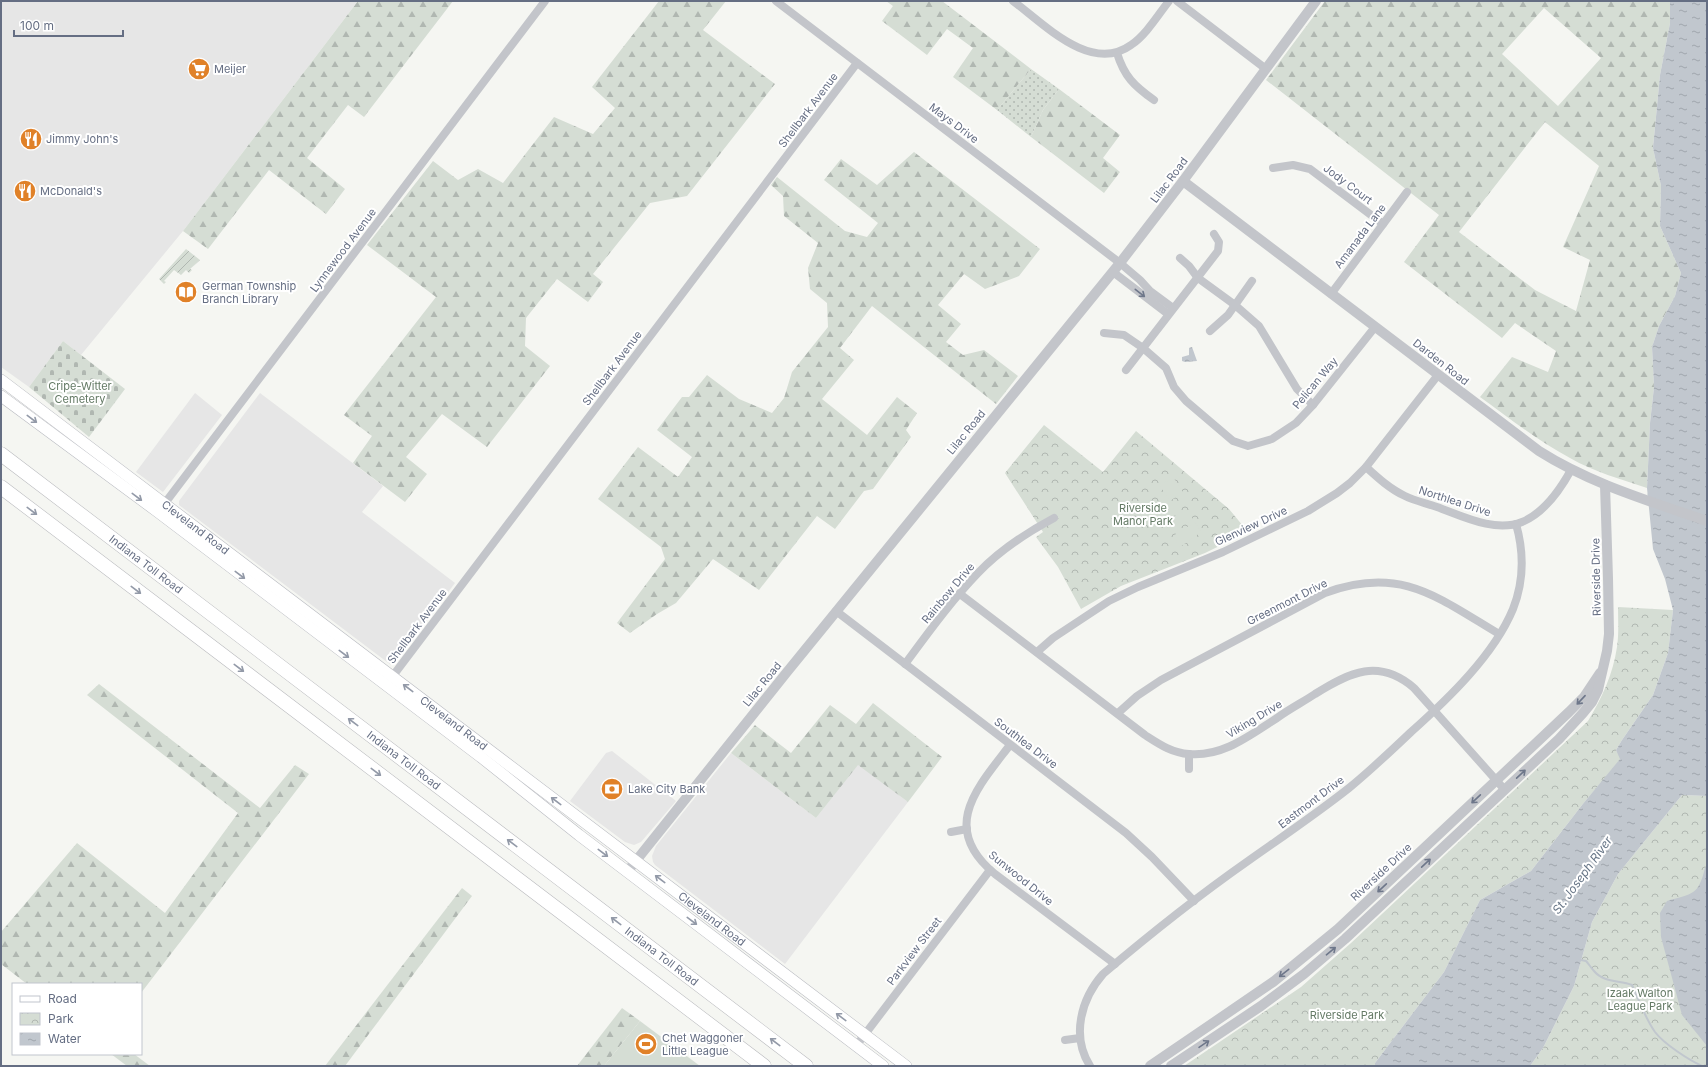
<svg xmlns="http://www.w3.org/2000/svg" width="1708" height="1067" viewBox="0 0 1708 1067" font-family="Inter,sans-serif">
<defs>
<pattern id="grass-dots" width="8" height="8" patternUnits="userSpaceOnUse"><rect width="8" height="8" fill="#d5ddd4"/><path d="M2 2h.1M6 6h.1" fill="none" stroke="#b0b7b1" stroke-width="1.8" stroke-linecap="round"/></pattern>
<pattern id="forest-firs" width="22" height="20" patternUnits="userSpaceOnUse"><rect width="22" height="20" fill="#d5ddd4"/><path d="M5 1l3.5 6h-7zM16 11l3.5 6h-7z" fill="#b0b7b1"/></pattern>
<pattern id="cemetery-stones" width="16" height="16" patternUnits="userSpaceOnUse"><rect width="16" height="16" fill="#d5ddd4"/><path d="M2 7V4a2 2 0 0 1 4 0v3zM10 15v-3a2 2 0 0 1 4 0v3z" fill="#b0b7b1"/></pattern>
<pattern id="park-crowns" width="20" height="18" patternUnits="userSpaceOnUse"><rect width="20" height="18" fill="#d5ddd4"/><path d="M2 6a3 3 0 1 1 6 0M12 15a3 3 0 1 1 6 0" fill="none" stroke="#b0b7b1"/></pattern>
<pattern id="garden-furrows" width="10" height="10" patternUnits="userSpaceOnUse"><rect width="10" height="10" fill="#d5ddd4"/><path d="M-1 1l2-2M0 10L10 0M9 11l2-2" fill="none" stroke="#b0b7b1"/></pattern>
<pattern id="water-ripples" width="26" height="14" patternUnits="userSpaceOnUse"><rect width="26" height="14" fill="#c1c7ce"/><path d="M2 4q2-2 4 0t4 0M15 11q2-2 4 0t4 0" fill="none" stroke="#a0a6ad"/></pattern>
</defs>
<rect width="100%" height="100%" fill="#f5f6f2"/>
<g fill="#e6e6e6">
<path d="M1,1H358L183,231L81,355L63,341L29,387L1,367Z"/>
<path d="M195,393L222,415L163,492L136,472Z"/>
<path d="M260,393L383,486L362,512L455,583L395,663L391,665L179,505V501Z"/>
<path d="M612,751L676,801L641,842L634,845L625,842L570,801L606,753Z"/>
<path d="M731,753L816,818L858,764L908,802L785,964L655,865L653,862L652,856L656,846Z"/>
</g>
<path fill="url(#grass-dots)" d="M1031,69L1059,89L1043,110L1031,137L997,110Z"/>
<g fill="url(#forest-firs)" fill-rule="evenodd">
<path d="M358,1H453L364,117L348,105L307,158L345,189L326,214L269,170L208,249L183,231Z"/>
<path d="M659,1H726L703,30L775,84L687,196L650,203L593,274L603,282L588,302L557,279L526,318L525,346L550,366L487,447L442,414L406,457L427,474L405,502L353,463L372,436L344,415L436,297L367,245L433,161L458,180L478,169L503,183L554,117L593,134L615,108L592,87Z"/>
<path d="M886,1H942L1031,69L997,110L953,77L973,48L947,29L927,55L882,21L893,6Z"/>
<path d="M1325,1H1670V23L1660,75L1653,148L1661,186L1660,226L1681,273L1675,296L1659,326L1652,347L1654,387L1650,423L1647,488C1621,479 1594,472 1570,458C1538,441 1509,418 1480,397L1512,357L1548,372L1556,351L1515,323L1502,338L1404,262L1439,215L1266,80ZM1544,8L1601,58L1558,106L1502,54ZM1545,122L1599,166L1563,247L1590,260L1576,311L1535,290L1459,232Z"/>
<path d="M1059,89L1120,135L1103,158L1120,172L1104,193L1031,137L1043,110Z"/>
<path d="M914,152L1040,249L1019,276L985,289L964,274L938,305L961,324L946,342L963,355L984,350L1018,376L996,404L872,306L840,348L854,360L822,399L867,435L897,397L917,413L906,430L911,437L873,489L864,491L835,529L817,516L759,590L713,559L676,603L657,614L630,633L617,623L665,559L661,547L598,499L638,447L678,477L692,457L657,430L682,397H689L707,375L739,399L772,413L784,398L792,372L828,327L827,303L810,289L808,268L818,243L784,216L783,196L771,185L777,177L845,231L867,237L878,223L824,180L841,159L877,185Z"/>
<path d="M99,684L260,808L295,765L309,774L141,993V984H27L1,964V932L77,843L165,913L238,813L87,695Z"/>
<path d="M873,703L942,757L908,802L858,765L816,818L731,753L755,725L791,753L830,705L856,724Z"/>
<path d="M462,888L472,896L345,1066H325Z"/>
<path d="M622,1008L640,1021L604,1066H577Z"/>
<path d="M111,1054H134L150,1066H127Z"/>
</g>
<path fill="url(#cemetery-stones)" d="M63,341L125,389L89,437L29,387Z"/>
<g fill="url(#park-crowns)">
<path d="M1044,425L1103,472L1136,431L1229,509L1248,532L1205,553L1121,586L1081,609L1058,567L1036,537L1043,532L1005,473Z"/>
<path d="M1618,607L1673,610L1668,653L1653,695L1622,740L1616,750L1621,759L1582,805L1531,871L1480,900L1444,972L1375,1063V1066H1184L1301,987L1351,943L1588,721C1602,698 1613,674 1617,647C1619,634 1618,620 1618,607Z"/>
<path d="M1682,795L1707,796V1066H1530L1543,1048L1574,986L1592,922L1618,874Z"/>
</g>
<path fill="url(#garden-furrows)" d="M186,249L200,260L190,269L192,270L189,273L186,270L181,275L174,270L164,281L166,282L164,284L159,279Z"/>
<g fill="#d5ddd4">
<path d="M1173,477L1183,492L1170,501L1160,486Z"/>
<path d="M1186,509L1193,519L1171,533L1164,523Z"/>
<path d="M1195,522L1201,532L1180,547L1173,536Z"/>
<path d="M640,1021L700,1066H604Z"/>
</g>
<g fill="url(#water-ripples)">
<path d="M1670,1H1707V796L1682,795L1618,874L1592,922L1574,986L1543,1048L1530,1066H1375V1063L1444,972L1480,900L1531,871L1582,805L1620,759L1616,750L1622,740L1653,695L1668,653L1673,610L1665,579L1653,549L1647,488L1650,423L1654,387L1652,347L1659,326L1675,296L1681,273L1660,226L1661,186L1653,148L1660,75L1670,23Z"/>
<path d="M1192,347L1197,361L1185,362L1182,361V357L1189,355V348Z"/>
<path d="M1707,867V1046L1682,1015L1661,937L1660,913L1667,901C1693,893 1698,896 1705,868Z"/>
</g>
<g fill="none" stroke-linecap="round" stroke-linejoin="round">
<path stroke="#c1c7ce" stroke-width="2" d="M1581,960L1586,961C1589,964 1591,968 1594,971C1604,983 1619,980 1632,985C1639,1000 1645,1018 1655,1032C1664,1044 1689,1060 1702,1066"/>
<g stroke="#b8bac0" stroke-width="12">
<g id="secondary">
<path id="s1" d="M1,380L906,1066"/>
<path d="M1,396L158,512L481,757L579,835L883,1066"/>
</g>
</g>
<g stroke="#b8b9bd" stroke-width="15">
<g id="motorway">
<path id="s2" d="M1,454L806,1066"/>
<path d="M1,487L764,1066"/>
</g>
</g>
<g stroke="#c3c5ca" stroke-width="8">
<path d="M776,1L1120,263L1140,280L1150,291L1173,308"/>
<path d="M1013,1C1044,24 1091,74 1131,45C1146,35 1158,15 1169,1"/>
<path d="M1177,1L1266,69"/>
<path d="M1117,53C1124,76 1134,86 1154,100"/>
<path d="M1273,168L1293,165L1310,169L1383,224"/>
<path d="M1180,258L1189,266L1198,278L1235,305L1259,326L1297,389L1313,405"/>
<path d="M1113,272L1168,314"/>
<path d="M1331,294L1407,192"/>
<path d="M1210,331L1228,315L1252,281"/>
<path d="M1104,333L1124,335L1143,348L1166,368L1174,387L1186,401L1233,441L1248,446L1272,439L1296,423L1313,405L1375,327"/>
<path d="M1126,370L1218,251L1219,242L1214,234"/>
<path d="M1366,467C1378,478 1390,489 1405,496C1415,501 1426,503 1437,507C1462,516 1495,533 1522,522C1544,513 1560,490 1571,470"/>
<path d="M162,507L545,1"/>
<path d="M960,594L1145,735C1159,744 1172,753 1189,754C1223,757 1250,735 1277,718C1289,709 1303,702 1315,694C1350,672 1379,658 1414,688L1504,789"/>
<path d="M836,611L1126,833L1152,857L1194,901"/>
<path d="M1037,652L1053,638L1109,601L1138,587L1223,552L1308,511L1337,493L1350,483L1366,467L1438,375"/>
<path d="M905,664C928,633 951,601 978,573C1000,550 1026,533 1054,518"/>
<path d="M389,681L857,63"/>
<path d="M1118,713L1137,696L1161,680L1325,593C1400,565 1437,597 1499,634"/>
<path d="M1010,745C977,788 939,828 995,874L1115,964"/>
<path d="M1189,769V754"/>
<path d="M951,832L967,829"/>
<path d="M1065,1040L1080,1038"/>
<path d="M856,1046L990,870"/>
<path d="M1090,1066C1071,1036 1081,999 1103,974C1149,935 1198,896 1248,861C1282,837 1316,814 1349,788C1371,770 1391,751 1411,732C1448,699 1494,655 1513,609C1524,581 1524,552 1516,524"/>
</g>
<g stroke="#c3c5ca" stroke-width="10">
<path d="M1183,181L1539,451C1591,484 1650,501 1707,521"/>
<path d="M627,872L787,672L1120,263L1183,181L1316,1"/>
<path d="M1150,1066L1273,982L1338,929L1569,712L1584,697L1600,673"/>
<path d="M1171,1066L1261,1006L1304,974L1345,939L1559,739L1583,713L1592,702L1598,690L1607,651L1609,634L1608,578L1605,485"/>
</g>
<use href="#secondary" stroke="#fff" stroke-width="11"/>
<use href="#motorway" stroke="#fff" stroke-width="14"/>
</g>
<defs><path id="oneway-shaft" d="M-6 0H5M1.5-3L5.5 0L1.5 3" fill="none" stroke-width="1.6" stroke-linecap="round" stroke-linejoin="round"/></defs>
<g stroke="#6e778a">
<use href="#oneway-shaft" transform="translate(1140 293) rotate(38)"/>
<use href="#oneway-shaft" transform="translate(1581 700) rotate(133)"/>
<use href="#oneway-shaft" transform="translate(1521 774) rotate(-43)"/>
<use href="#oneway-shaft" transform="translate(1476 799) rotate(137)"/>
<use href="#oneway-shaft" transform="translate(1426 863) rotate(-43)"/>
<use href="#oneway-shaft" transform="translate(1382 888) rotate(137)"/>
<use href="#oneway-shaft" transform="translate(1331 951) rotate(-40)"/>
<use href="#oneway-shaft" transform="translate(1284 973) rotate(142)"/>
<use href="#oneway-shaft" transform="translate(1204 1044) rotate(-34)"/>
</g>
<g stroke="#939aa8">
<use href="#oneway-shaft" transform="translate(32 419) rotate(37)"/>
<use href="#oneway-shaft" transform="translate(137 497) rotate(37)"/>
<use href="#oneway-shaft" transform="translate(32 511) rotate(37)"/>
<use href="#oneway-shaft" transform="translate(240 575) rotate(37)"/>
<use href="#oneway-shaft" transform="translate(136 590) rotate(37)"/>
<use href="#oneway-shaft" transform="translate(344 654) rotate(37)"/>
<use href="#oneway-shaft" transform="translate(239 668) rotate(37)"/>
<use href="#oneway-shaft" transform="translate(408 688) rotate(-143)"/>
<use href="#oneway-shaft" transform="translate(353 722) rotate(-143)"/>
<use href="#oneway-shaft" transform="translate(376 772) rotate(37)"/>
<use href="#oneway-shaft" transform="translate(556 801) rotate(-143)"/>
<use href="#oneway-shaft" transform="translate(512 843) rotate(-143)"/>
<use href="#oneway-shaft" transform="translate(603 853) rotate(37)"/>
<use href="#oneway-shaft" transform="translate(660 879) rotate(-143)"/>
<use href="#oneway-shaft" transform="translate(616 921) rotate(-143)"/>
<use href="#oneway-shaft" transform="translate(692 921) rotate(37)"/>
<use href="#oneway-shaft" transform="translate(841 1017) rotate(-143)"/>
<use href="#oneway-shaft" transform="translate(775 1042) rotate(-143)"/>
</g>
<defs>
<g id="supermarket-disc" transform="scale(1.15)"><circle r="9.5" fill="#e08128" stroke="#fff"/><path d="M-6-5.5h2.5l.6 2H6L4.5 2H-2.5L-4.4-4H-6ZM-1.5 3.2a1.3 1.3 0 1 0 .1 0ZM3 3.2a1.3 1.3 0 1 0 .1 0Z" fill="#fff"/></g>
<g id="restaurant-disc" transform="scale(1.15)"><circle r="9.5" fill="#e08128" stroke="#fff"/><path d="M-5-6h1v4h1v-4h1v4h1v-4h1v5L-1.5 .5V6h-2V.5L-5-1ZM5-6V6H3V1.5H1.5Q1.5-4 5-6Z" fill="#fff"/></g>
<g id="library-disc" transform="scale(1.15)"><circle r="9.5" fill="#e08128" stroke="#fff"/><path d="M-6-4Q-3-5.5-.7-3.5V5Q-3 3-6 4ZM6-4Q3-5.5 .7-3.5V5Q3 3 6 4Z" fill="#fff"/></g>
<g id="bank-disc" transform="scale(1.15)"><circle r="9.5" fill="#e08128" stroke="#fff"/><path d="M-6-4H6V4H-6ZM0-2.3a2.3 2.3 0 1 0 0 4.6a2.3 2.3 0 1 0 0-4.6Z" fill="#fff"/></g>
<g id="stadium-disc" transform="scale(1.15)"><circle r="9.5" fill="#e08128" stroke="#fff"/><path d="M0-5a6.5 5 0 1 0 0 10a6.5 5 0 1 0 0-10ZM-3.5-1.8h7v3.6h-7Z" fill="#fff"/></g>
</defs>
<g fill-rule="evenodd">
<use href="#supermarket-disc" x="199" y="69"/>
<use href="#restaurant-disc" x="31" y="139"/>
<use href="#restaurant-disc" x="25" y="191"/>
<use href="#library-disc" x="186" y="292"/>
<use href="#bank-disc" x="612" y="789"/>
<use href="#stadium-disc" x="646" y="1044"/>
</g>
<g text-anchor="middle" dominant-baseline="central" stroke-width="4" stroke-linejoin="round" paint-order="stroke">
<g font-size="11" fill="#656e83" stroke="#fff" text-anchor="start">
<text x="214" y="69">Meijer</text>
<text x="46" y="139">Jimmy John's</text>
<text x="40" y="191">McDonald's</text>
<text x="202" y="286">German Township<tspan x="202" dy="13">Branch Library</tspan></text>
<text x="628" y="789">Lake City Bank</text>
<text x="662" y="1038">Chet Waggoner<tspan x="662" dy="13">Little League</tspan></text>
</g>
<g font-size="11" fill="#656e83" stroke="#fff">
<text transform="translate(808 110) rotate(-53)">Shellbark Avenue</text>
<text transform="translate(954 123) rotate(37)">Mays Drive</text>
<text transform="translate(1169 180) rotate(-53)">Lilac Road</text>
<text transform="translate(1348 184) rotate(37)">Jody Court</text>
<text transform="translate(1360 236) rotate(-53)">Amanada Lane</text>
<text transform="translate(343 250) rotate(-53)">Lynnewood Avenue</text>
<text transform="translate(1441 362) rotate(38)">Darden Road</text>
<text transform="translate(612 368) rotate(-53)">Shellbark Avenue</text>
<text transform="translate(1315 383) rotate(-50)">Pelican Way</text>
<text transform="translate(966 432) rotate(-51)">Lilac Road</text>
<text transform="translate(1455 501) rotate(18)">Northlea Drive</text>
<text transform="translate(1251 526) rotate(-25)">Glenview Drive</text>
<text stroke="none"><textPath href="#s1" startOffset="244">Cleveland Road</textPath></text>
<text stroke="none"><textPath href="#s2" startOffset="182">Indiana Toll Road</textPath></text>
<text transform="translate(1596 577) rotate(-91)">Riverside Drive</text>
<text transform="translate(948 593) rotate(-50)">Rainbow Drive</text>
<text transform="translate(1287 602) rotate(-27)">Greenmont Drive</text>
<text transform="translate(417 626) rotate(-53)">Shellbark Avenue</text>
<text transform="translate(762 684) rotate(-51)">Lilac Road</text>
<text transform="translate(1254 719) rotate(-31)">Viking Drive</text>
<text stroke="none"><textPath href="#s1" startOffset="568">Cleveland Road</textPath></text>
<text transform="translate(1026 743) rotate(37)">Southlea Drive</text>
<text stroke="none"><textPath href="#s2" startOffset="506">Indiana Toll Road</textPath></text>
<text transform="translate(1311 802) rotate(-37)">Eastmont Drive</text>
<text transform="translate(1381 872) rotate(-43)">Riverside Drive</text>
<text transform="translate(1021 878) rotate(39)">Sunwood Drive</text>
<text stroke="none"><textPath href="#s1" startOffset="892">Cleveland Road</textPath></text>
<text transform="translate(914 951) rotate(-53)">Parkview Street</text>
<text stroke="none"><textPath href="#s2" startOffset="830">Indiana Toll Road</textPath></text>
</g>
<g font-size="11" fill="#647a65" stroke="#fff">
<text x="80" y="386">Cripe-Witter<tspan x="80" dy="13">Cemetery</tspan></text>
<text x="1143" y="508">Riverside<tspan x="1143" dy="13">Manor Park</tspan></text>
<text x="1640" y="993">Izaak Walton<tspan x="1640" dy="13">League Park</tspan></text>
<text x="1347" y="1015">Riverside Park</text>
</g>
<g font-size="12" font-style="italic" fill="#667586" stroke="#fff">
<text transform="translate(1582 875) rotate(-54)">St. Joseph River</text>
</g>
</g>
<rect width="1708" height="1067" fill="none" stroke="#656e83" stroke-width="4"/>
<rect x="12" y="983" width="130" height="72" fill="#ffffff" stroke="#c1c5cd"/>
<rect x="20" y="996" width="20" height="6" fill="#ffffff" stroke="#c1c5cd"/>
<text x="48" y="1003" font-size="12" fill="#656e83">Road</text>
<rect x="20" y="1013" width="20" height="12" fill="url(#park-crowns)" stroke="#c1c5cd"/>
<text x="48" y="1023" font-size="12" fill="#656e83">Park</text>
<rect x="20" y="1033" width="20" height="12" fill="url(#water-ripples)" stroke="#c1c5cd"/>
<text x="48" y="1043" font-size="12" fill="#656e83">Water</text>
<path d="M14 30v6h109v-6" fill="none" stroke="#656e83" stroke-width="2"/>
<text x="20" y="30" font-size="12" fill="#656e83" stroke="#ffffff" stroke-width="3" paint-order="stroke">100 m</text>
</svg>
